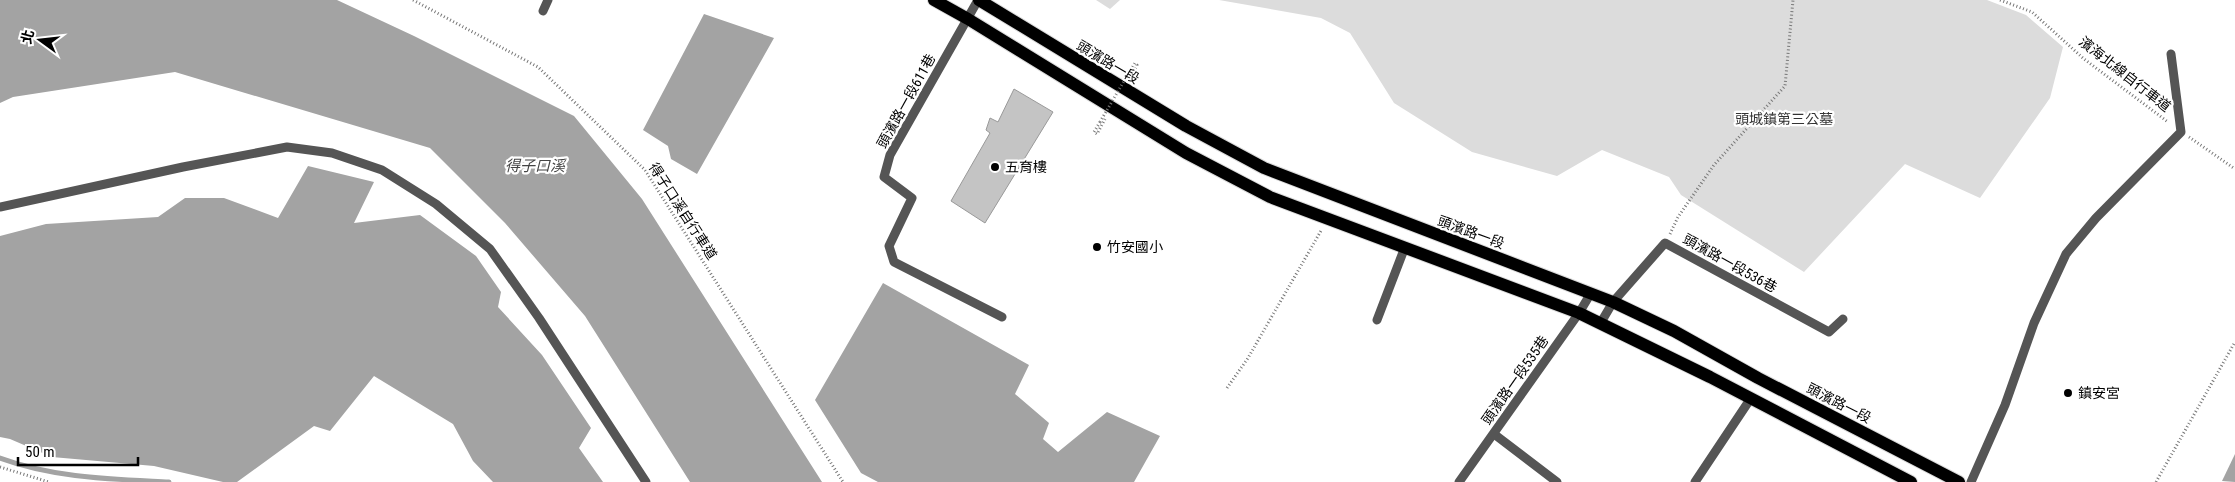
<svg xmlns="http://www.w3.org/2000/svg" width="2235" height="482" viewBox="0 0 2235 482" font-family="'Roboto Condensed','Noto Sans TC',sans-serif">
<rect width="100%" height="100%" fill="#fff"/>
<g fill="#dcdcdc">
<path d="M1096,0H1120L1110,9Z"/>
<path d="M1219,0H1987L2026,15L2063,47L2050,98L1980,198L1905,164L1804,272L1681,195L1669,177L1602,150L1557,176L1472,152L1394,103L1350,33L1321,18Z"/>
</g>
<g fill="#a3a3a3">
<path d="M0,0H337L414,36L574,116L642,199L822,482H690L585,316L505,223L430,148L175,72L13,97L0,103Z"/>
<path d="M704,14L774,38L697,174L671,159L668,146L643,130Z"/>
<path d="M308,166L374,182L354,223L420,215L476,256L501,292L498,307L542,355L591,428L579,448L603,482H493L473,461L453,424L374,376L330,431L314,426L237,482H223L154,466L52,457L10,439L0,437V236L46,224L158,217L185,198H224L278,218Z"/>
<path d="M883,283L1029,365L1015,394L1049,423L1043,439L1058,452L1107,412L1160,436L1134,482H878L861,473L815,400Z"/>
<path d="M2235,454V482L2222,481Z"/>
</g>
<g fill="none" stroke-linecap="round" stroke-linejoin="round">
<path stroke="#a3a3a3" stroke-width="5" d="M0,458C54,478 112,479 169,482"/>
</g>
<path fill="#c4c4c4" stroke="#999" d="M1014,89L1053,112L985,223L951,201L990,133L986,130L990,118L998,122Z"/>
<g fill="none" stroke-linecap="round" stroke-linejoin="round">
<g stroke="#dbdbdb" stroke-width="14">
<g id="primary">
<path d="M934,0L968,19L1186,153L1270,197L1579,313L1710,377L1911,482"/>
<path d="M979,0L1186,126L1264,168L1613,302L1674,331L1758,378L1959,482"/>
</g>
</g>
<g stroke="#777" stroke-width="3" stroke-dasharray="1 2.5" stroke-linecap="butt">
<path d="M413,0L538,67L645,170L843,482"/>
<path d="M2000,0L2032,12L2084,59L2168,122"/>
<path d="M1127,76L1135,63L1137,65L1130,77"/>
<path d="M1100,122L1094,132L1097,134L1105,119"/>
<path d="M2189,137L2235,169"/>
<path d="M1670,234L1678,217L1714,165L1785,86L1793,0"/>
<path d="M1227,388L1248,358L1322,229"/>
<path d="M0,467L49,482"/>
<path d="M2156,482L2235,342"/>
</g>
<g stroke="#555" stroke-width="9">
<path d="M978,0L890,155L884,177L912,198L889,246L894,262L1002,317"/>
<path d="M543,11L548,0"/>
<path d="M0,207L183,167L287,147L332,153L382,170L436,204L490,249L539,318L646,482"/>
<path d="M1377,320L1405,247"/>
<path d="M1600,324L1613,302L1665,243L1829,332L1843,319"/>
<path d="M1494,434L1557,482"/>
<path d="M1459,482L1579,313L1591,293"/>
<path d="M1695,482L1751,398"/>
<path d="M1971,482L2005,405L2034,323L2066,254L2096,218L2181,132L2171,54"/>
</g>
<use href="#primary" stroke="#000" stroke-width="12"/>
<path stroke="#777" stroke-width="3" stroke-dasharray="1 2.5" stroke-linecap="butt" d="M1100,122L1127,76"/>
</g>
<g fill="#000" stroke="#fff" stroke-width="2">
<circle cx="995" cy="167" r="5"/>
<circle cx="1097" cy="247" r="5"/>
<circle cx="2068" cy="393" r="5"/>
</g>
<g text-anchor="middle" dominant-baseline="central" stroke-width="4.5" stroke-linejoin="round" paint-order="stroke">
<g font-size="14" fill="#000" stroke="#fff">
<text transform="translate(1108 62) rotate(31)">頭濱路一段</text>
<text transform="translate(2125 74) rotate(38)">濱海北線自行車道</text>
<text transform="translate(906 101) rotate(-61)">頭濱路一段611巷</text>
<text transform="translate(683 211) rotate(57)">得子口溪自行車道</text>
<text transform="translate(1471 232) rotate(20)">頭濱路一段</text>
<text transform="translate(1730 263) rotate(29)">頭濱路一段536巷</text>
<text transform="translate(1515 380) rotate(-55)">頭濱路一段535巷</text>
<text transform="translate(1839 403) rotate(27)">頭濱路一段</text>
</g>
<g font-size="14" fill="#333" stroke="#fff">
<text x="1784" y="119">頭城鎮第三公墓</text>
</g>
<g font-size="14" fill="#000" stroke="#fff" text-anchor="start">
<text x="1005" y="167">五育樓</text>
<text x="1107" y="247">竹安國小</text>
<text x="2078" y="393">鎮安宮</text>
</g>
<g font-size="15" font-style="italic" fill="#444" stroke="#fff">
<text x="535" y="166">得子口溪</text>
</g>
</g>
<g transform="translate(40 40) rotate(285)" stroke="#ffffff" stroke-width="4" paint-order="stroke">
<path d="M0-4L9 19L0 12L-9 19Z" fill="#000000"/>
<text y="-8" font-size="14" font-weight="bold" text-anchor="middle" fill="#000000">北</text>
</g>
<path d="M18 457v8h120v-8" fill="none" stroke="#000000" stroke-width="2.5"/>
<text x="25" y="457" font-size="15" fill="#000000" stroke="#ffffff" stroke-width="4" paint-order="stroke">50 m</text>
</svg>
